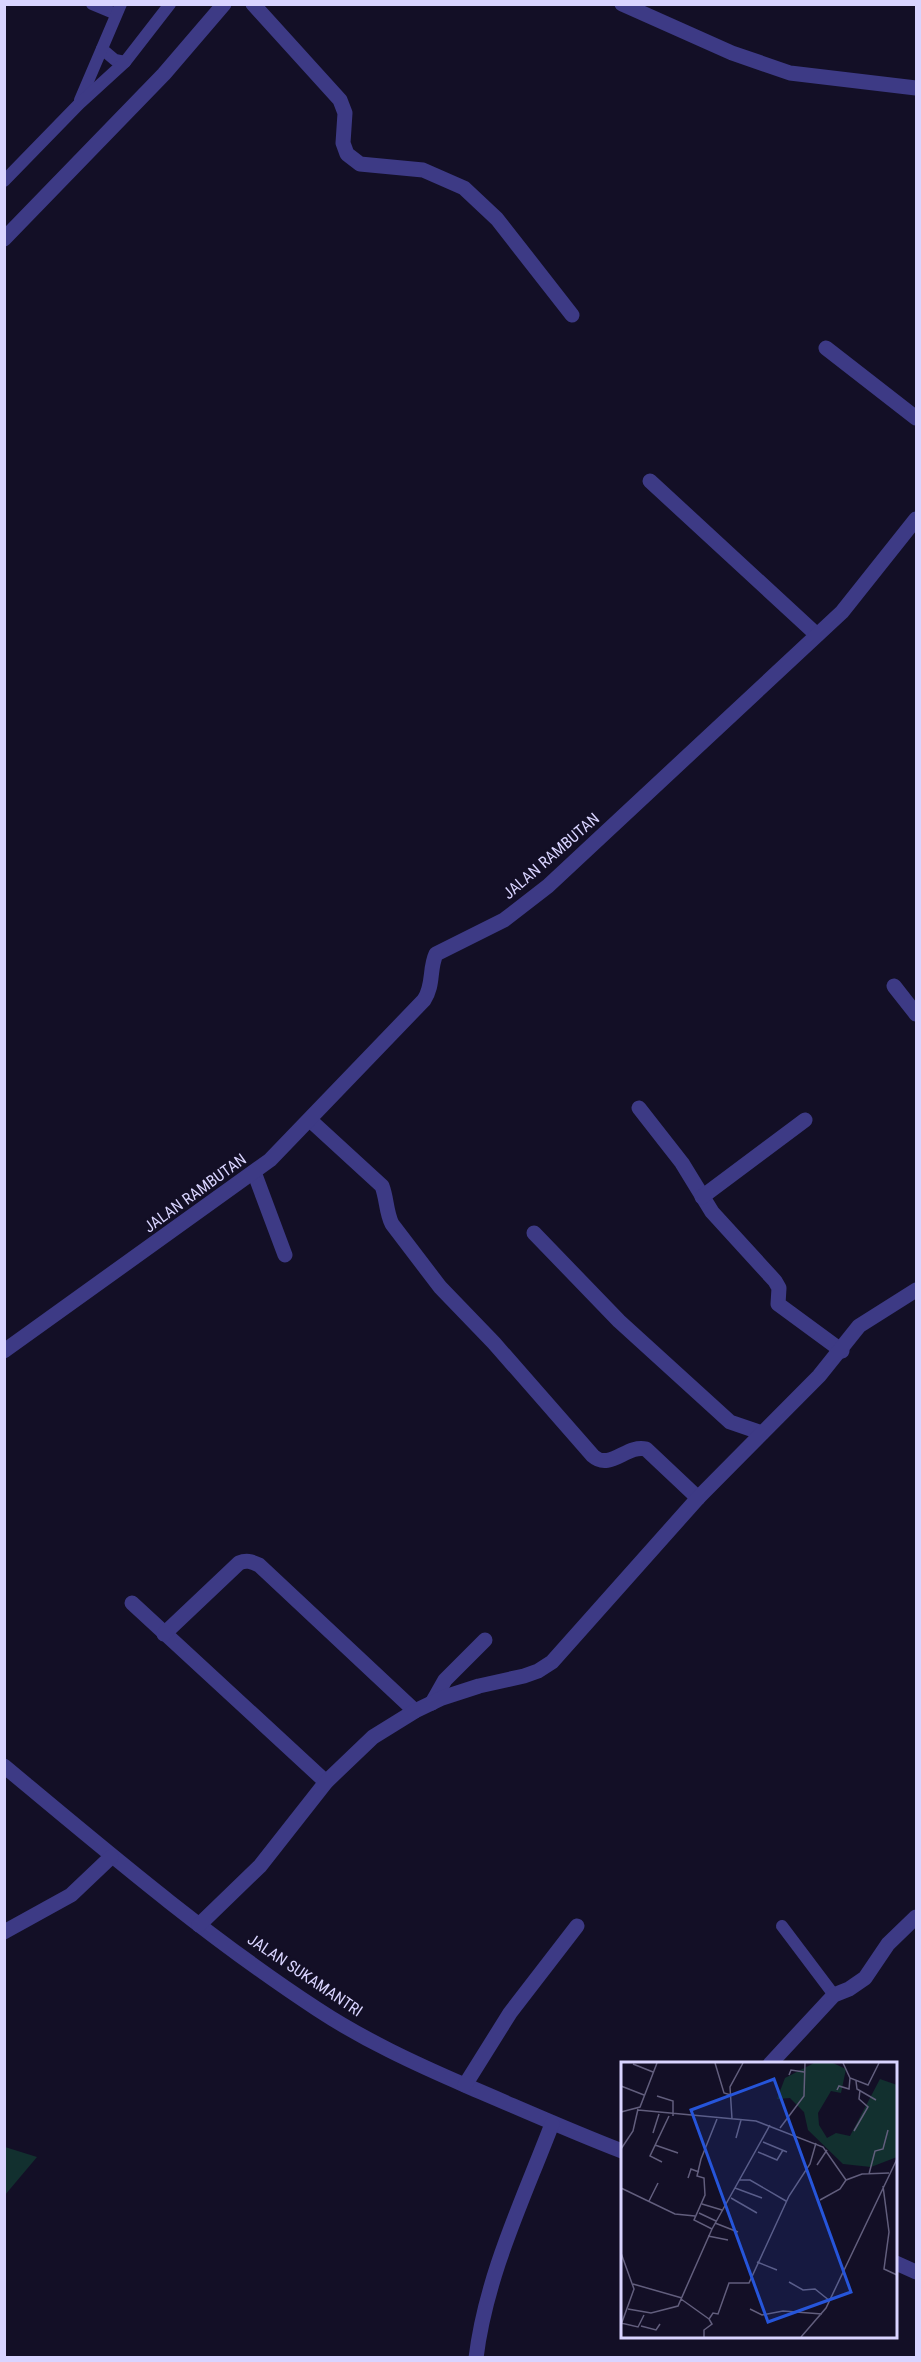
<svg xmlns="http://www.w3.org/2000/svg" width="921" height="2362" viewBox="0 0 921 2362" font-family="'Roboto Condensed',sans-serif">
<rect width="100%" height="100%" fill="#130f26"/>
<path fill="#12302f" d="M5,2147L37,2157L5,2195L4,2147Z"/>
<g fill="none" stroke-linecap="round" stroke-linejoin="round">
<g stroke="#3d3a85" stroke-width="12">
<path d="M92,4L116,14"/>
<path d="M102,49L115,60L125,62"/>
<path d="M80,100L121,4"/>
<path d="M4,181L79,104L125,62L170,4"/>
<path d="M782,1926L834,1995"/>
</g>
<g stroke="#3d3a85" stroke-width="15">
<path d="M253,4L340,100L345,113L343,143L347,154L360,164L423,170L464,188L497,219L572,315"/>
<path d="M622,4L732,53L790,73L916,88"/>
<path d="M4,239L164,74L224,4"/>
<path d="M826,348L916,418"/>
<path d="M650,481L817,635"/>
<path d="M894,986L916,1014"/>
<path d="M639,1108L682,1163L712,1212L775,1281L779,1288L778,1304L842,1351"/>
<path d="M310,1120L382,1186C387,1199 386,1212 392,1224L440,1287L494,1343L593,1456C610,1471 627,1444 646,1449L698,1498"/>
<path d="M254,1172L285,1255"/>
<path d="M702,1197L805,1120"/>
<path d="M534,1233L619,1321L730,1422L762,1433"/>
<path d="M4,1351L270,1160L424,1000C434,985 429,969 436,954L504,920L548,886L842,612L916,519"/>
<path d="M132,1603L326,1782"/>
<path d="M164,1634L239,1563C246,1560 251,1561 259,1565L415,1711"/>
<path d="M432,1703L445,1680L485,1640"/>
<path d="M4,1766C106,1851 207,1937 317,2009C364,2040 416,2064 467,2086C519,2108 570,2131 622,2151"/>
<path d="M199,1925L260,1866L326,1782L373,1737L415,1711L442,1698L479,1686L524,1676L538,1671L552,1662L698,1498L819,1376L859,1326L916,1290"/>
<path d="M4,1932L71,1895L111,1857"/>
<path d="M770,2064L834,1995L849,1989L865,1978L888,1944L916,1917"/>
<path d="M465,2085L510,2013L577,1926"/>
<path d="M896,2263L916,2272"/>
<path d="M476,2358C486,2276 523,2200 552,2124"/>
</g>
</g>
<g text-anchor="middle" dominant-baseline="central" stroke-width="4.5" stroke-linejoin="round" paint-order="stroke">
<g font-size="16" fill="#d9d4ff" stroke="#130f26">
<text transform="translate(551 856) rotate(-41)">JALAN RAMBUTAN</text>
<text transform="translate(195 1193) rotate(-36)">JALAN RAMBUTAN</text>
<text transform="translate(305 1975) rotate(34)">JALAN SUKAMANTRI</text>
</g>
</g>
<g transform="translate(621 2062)">
<rect width="276" height="276" fill="#130f26"/>
<path d="M193,1H212L225,7L220,31L210,29L197,51L198,63L206,76L215,71L229,74L259,17L276,23V95L250,105L222,102L187,68L183,50L169,36L156,37L164,16Z" fill="#12302f"/>
<path fill="none" stroke="#625e7d" stroke-width="1.5" d="M94,1L103,31L110,33M222,1L229,16L247,23L258,1M12,2L32,10M168,13L170,8L183,10M235,19L236,27L255,38M0,24L23,33M216,28L218,24L228,27L229,16M36,34L52,39V54M17,48L135,59L202,85L225,118L241,112L268,111M0,50L19,45L36,1M111,57L109,25L122,1M159,66L183,34L184,1M233,69L247,45L238,37L239,28M32,71L38,52M115,76L120,58M142,80L166,90M34,83L57,91M0,87L12,69L17,47M137,90L156,98L162,88M41,100L29,94L48,54M196,103L206,88M248,112L254,89L262,87L267,68M67,116L70,107L78,110M118,118H129L165,139M262,124L268,170L263,207L276,213M0,126L54,152L74,154M114,126L141,136M110,136L136,151M199,138L219,127L225,118M28,139L37,121M81,142L101,148M78,151L95,159M94,161L117,170M91,167L73,158L84,133L83,116L76,114L80,97L96,57M87,174L107,178M0,191L13,227L0,263M136,200L156,208M168,220L182,228L194,227L209,239M12,222L61,236M60,237L88,257M7,247L30,251L57,244L91,167L149,63M129,247L141,253L162,249L201,252M0,261L17,265L23,253M20,264L35,268L39,262M83,275V268L91,262L88,257L92,251L97,252L108,221H128L168,134L189,102L195,81M180,275L205,246L276,97"/>
<path fill="#2655da" fill-opacity="0.15" stroke="#2655da" stroke-width="3" d="M153,17L230,230L147,260L70,48Z"/>
<rect width="276" height="276" fill="none" stroke="#d9d4ff" stroke-width="3"/>
</g>
<rect width="921" height="2362" fill="none" stroke="#d9d4ff" stroke-width="12"/>
</svg>
